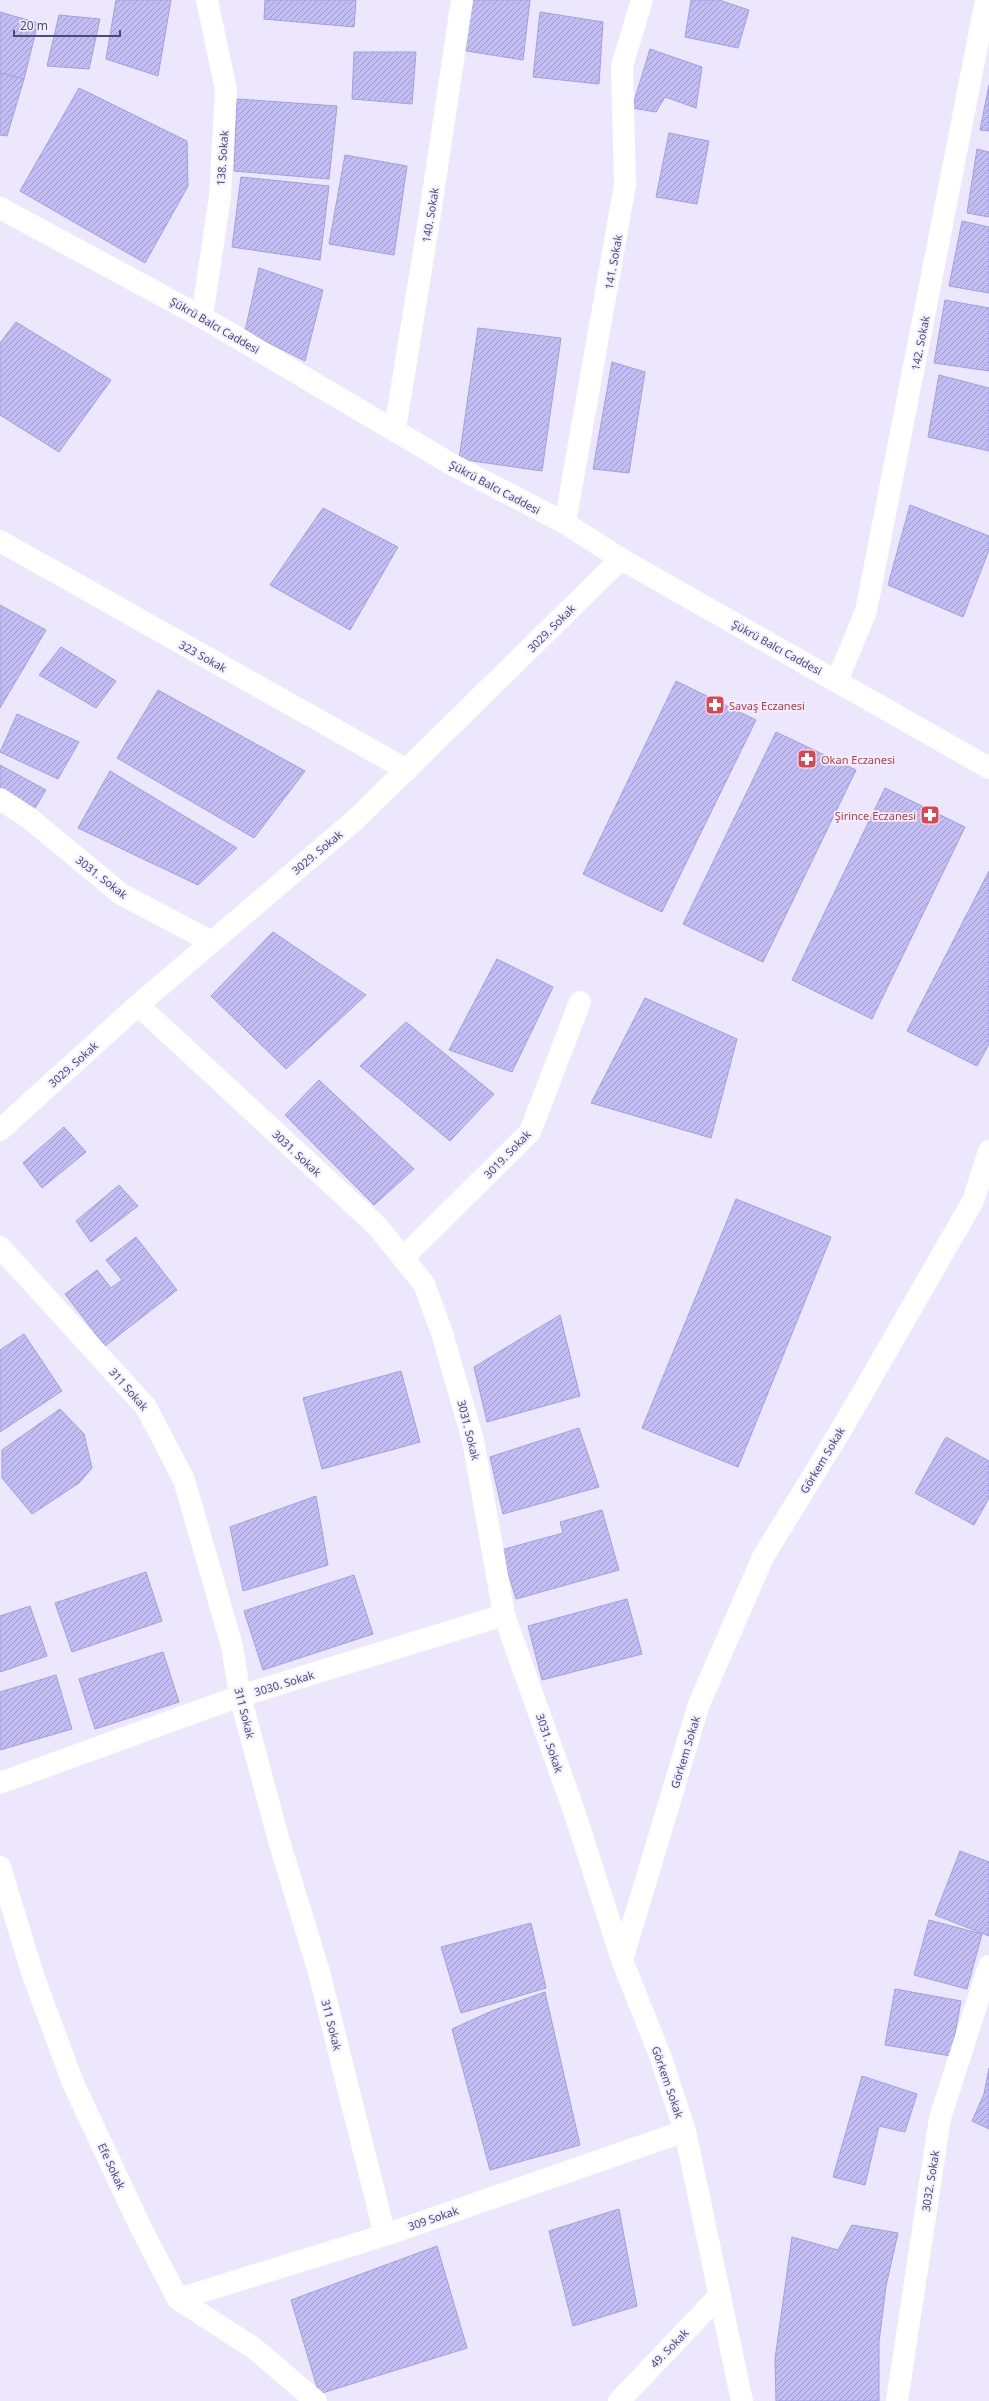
<svg xmlns="http://www.w3.org/2000/svg" width="989" height="2401" viewBox="0 0 989 2401" font-family="'Noto Sans',sans-serif">
<defs>
<pattern id="building-hatch" width="6" height="6" patternUnits="userSpaceOnUse"><rect width="6" height="6" fill="#c2bef3"/><path d="M-1 1l2-2M0 6l6-6M5 7l2-2" fill="none" stroke="#a09cca"/></pattern>
</defs>
<rect width="100%" height="100%" fill="#ede7fd"/>
<g fill="url(#building-hatch)" stroke="#a29fe6">
<path d="M116,0H171L158,76L106,59Z"/>
<path d="M265,0H356L354,27L264,19Z"/>
<path d="M465,0H530L523,60L454,49Z"/>
<path d="M691,0H719L749,10L738,48L685,37Z"/>
<path d="M0,12L38,23L24,79L0,73Z"/>
<path d="M540,12L603,22L599,84L533,77Z"/>
<path d="M59,15L100,19L89,69L47,66Z"/>
<path d="M650,49L702,67L696,108L665,97L656,112L632,108Z"/>
<path d="M354,52H416L412,104L352,99Z"/>
<path d="M0,73L24,79L7,136L0,135Z"/>
<path d="M989,85V131L980,130Z"/>
<path d="M79,88L187,141L188,186L145,263L20,191Z"/>
<path d="M237,99L337,106L329,179L234,171Z"/>
<path d="M669,133L709,141L697,204L656,197Z"/>
<path d="M977,149L989,152V217L967,213Z"/>
<path d="M345,155L407,166L394,255L329,244Z"/>
<path d="M241,177L329,186L320,260L232,247Z"/>
<path d="M962,221L989,227V293L949,286Z"/>
<path d="M259,268L323,290L305,361L245,331Z"/>
<path d="M945,300L989,308V371L934,363Z"/>
<path d="M16,322L111,380L59,452L0,415V343Z"/>
<path d="M478,328L561,338L542,471L459,459Z"/>
<path d="M612,362L645,372L629,473L593,469Z"/>
<path d="M939,375L989,388V451L928,437Z"/>
<path d="M910,505L989,536V550L963,617L888,585Z"/>
<path d="M323,508L398,547L350,630L270,585Z"/>
<path d="M0,605L46,630L0,708Z"/>
<path d="M61,647L116,681L96,708L39,675Z"/>
<path d="M676,681L756,720L662,912L583,874Z"/>
<path d="M158,690L305,771L254,838L117,758Z"/>
<path d="M17,714L79,742L58,779L0,752Z"/>
<path d="M776,732L856,770L763,962L683,924Z"/>
<path d="M0,765L46,790L29,818L0,799Z"/>
<path d="M110,771L237,848L198,885L78,828Z"/>
<path d="M885,788L965,827L872,1019L792,980Z"/>
<path d="M989,871V1044L977,1066L907,1031Z"/>
<path d="M273,932L366,995L286,1069L211,996Z"/>
<path d="M497,959L553,987L512,1072L449,1050Z"/>
<path d="M645,998L737,1039L711,1138L591,1103Z"/>
<path d="M406,1022L494,1094L450,1141L360,1066Z"/>
<path d="M319,1080L414,1169L374,1205L285,1115Z"/>
<path d="M64,1127L86,1152L42,1188L23,1163Z"/>
<path d="M119,1185L138,1206L91,1242L76,1221Z"/>
<path d="M736,1199L831,1237L738,1467L642,1428Z"/>
<path d="M136,1237L177,1290L105,1346L65,1294L97,1270L111,1288L122,1280L106,1260Z"/>
<path d="M560,1315L580,1396L487,1422L474,1367Z"/>
<path d="M24,1334L62,1391L0,1432V1350Z"/>
<path d="M401,1371L420,1442L322,1469L303,1398Z"/>
<path d="M60,1409L84,1434L92,1468L79,1483L32,1514L2,1478V1450Z"/>
<path d="M579,1428L599,1487L503,1514L490,1457Z"/>
<path d="M946,1437L989,1461V1498L974,1525L915,1493Z"/>
<path d="M316,1496L328,1565L243,1591L230,1527Z"/>
<path d="M602,1510L619,1570L516,1599L501,1550L563,1533L560,1522Z"/>
<path d="M146,1572L162,1621L72,1652L55,1603Z"/>
<path d="M354,1575L373,1634L263,1670L244,1611Z"/>
<path d="M627,1599L642,1654L542,1680L528,1626Z"/>
<path d="M30,1606L47,1656L0,1672V1616Z"/>
<path d="M163,1652L179,1702L95,1729L79,1679Z"/>
<path d="M56,1675L72,1729L0,1750V1692Z"/>
<path d="M960,1851L989,1862V1936L935,1915Z"/>
<path d="M929,1920L982,1934L967,1989L914,1975Z"/>
<path d="M531,1923L546,1988L461,2013L441,1947Z"/>
<path d="M895,1989L961,2001L951,2056L885,2045Z"/>
<path d="M545,1992L580,2145L490,2170L452,2029L494,2010Z"/>
<path d="M989,2068V2129L972,2121L984,2094Z"/>
<path d="M862,2076L917,2094L905,2132L879,2126L865,2185L833,2177Z"/>
<path d="M619,2209L637,2306L573,2326L549,2231Z"/>
<path d="M852,2225L898,2233L886,2286L879,2342V2401H776L775,2359L792,2237L838,2250Z"/>
<path d="M437,2246L467,2348L319,2394L291,2300Z"/>
</g>
<g fill="none" stroke-linecap="round" stroke-linejoin="round">
<g stroke="#fff" stroke-width="22">
<path d="M0,208L202,317L453,465L565,523L621,559L989,768"/>
<path d="M202,317L220,196L226,90L207,0"/>
<path d="M395,429L430,214L462,0"/>
<path d="M565,523L625,185L622,66L642,0"/>
<path d="M0,541L407,770"/>
<path d="M837,681L866,611L986,0"/>
<path d="M0,799L29,818L121,894L212,942"/>
<path d="M138,1005L377,1226L424,1284L442,1333L473,1440L504,1615L574,1811L622,1960L661,2058L685,2131L742,2401"/>
<path d="M0,1130L138,1005L355,820L621,559"/>
<path d="M0,1247L146,1407L184,1480L232,1646L240,1696L279,1841L319,1972L385,2235"/>
<path d="M403,1258L530,1132L580,1002"/>
<path d="M0,1783L240,1696L504,1615"/>
<path d="M0,1867L33,1975L73,2083L141,2228L178,2299L255,2349L316,2401"/>
<path d="M622,1960L699,1704L763,1557L844,1425L973,1201L989,1151"/>
<path d="M178,2299L385,2235L685,2131"/>
<path d="M619,2401L720,2295"/>
<path d="M897,2401L940,2118L989,1966"/>
</g>
</g>
<defs>
<g id="pharmacy-square" transform="scale(1)"><rect x="-9" y="-9" width="18" height="18" rx="4" fill="#e0444e" stroke="#f3eeff"/><path d="M-2-6h4v4h4v4h-4v4h-4v-4h-4v-4h4Z" fill="#fff"/></g>
</defs>
<g fill-rule="evenodd">
<use href="#pharmacy-square" x="715" y="705"/>
<use href="#pharmacy-square" x="807" y="759"/>
<use href="#pharmacy-square" x="930" y="815"/>
</g>
<g text-anchor="middle" dominant-baseline="central" stroke-width="3.5" stroke-linejoin="round" paint-order="stroke">
<g font-size="11" fill="#4c4b77" stroke="#f3eeff">
<text transform="translate(222 158) rotate(-86)">138. Sokak</text>
<text transform="translate(430 215) rotate(-81)">140. Sokak</text>
<text transform="translate(613 262) rotate(-80)">141. Sokak</text>
<text transform="translate(215 325) rotate(30)">Şükrü Balcı Caddesi</text>
<text transform="translate(920 343) rotate(-79)">142. Sokak</text>
<text transform="translate(495 487) rotate(28)">Şükrü Balcı Caddesi</text>
<text transform="translate(551 628) rotate(-45)">3029. Sokak</text>
<text transform="translate(777 647) rotate(29)">Şükrü Balcı Caddesi</text>
<text transform="translate(203 656) rotate(29)">323 Sokak</text>
<text transform="translate(317 852) rotate(-40)">3029. Sokak</text>
<text transform="translate(102 877) rotate(38)">3031. Sokak</text>
<text transform="translate(73 1064) rotate(-42)">3029. Sokak</text>
<text transform="translate(297 1153) rotate(43)">3031. Sokak</text>
<text transform="translate(507 1154) rotate(-46)">3019. Sokak</text>
<text transform="translate(129 1389) rotate(49)">311 Sokak</text>
<text transform="translate(469 1430) rotate(76)">3031. Sokak</text>
<text transform="translate(822 1460) rotate(-59)">Görkem Sokak</text>
<text transform="translate(284 1683) rotate(-17)">3030. Sokak</text>
<text transform="translate(245 1713) rotate(76)">311 Sokak</text>
<text transform="translate(550 1743) rotate(71)">3031. Sokak</text>
<text transform="translate(685 1752) rotate(-73)">Görkem Sokak</text>
<text transform="translate(332 2025) rotate(76)">311 Sokak</text>
<text transform="translate(668 2082) rotate(71)">Görkem Sokak</text>
<text transform="translate(112 2166) rotate(65)">Efe Sokak</text>
<text transform="translate(930 2181) rotate(-81)">3032. Sokak</text>
<text transform="translate(433 2218) rotate(-19)">309 Sokak</text>
<text transform="translate(669 2348) rotate(-46)">49. Sokak</text>
</g>
<g font-size="11" fill="#be3a42" stroke="#f3eeff" text-anchor="start">
<text x="729" y="705">Savaş Eczanesi</text>
<text x="821" y="759">Okan Eczanesi</text>
<text x="916" y="815" text-anchor="end">Şirince Eczanesi</text>
</g>
</g>
<path d="M14 30v6h106v-6" fill="none" stroke="#4c4b77" stroke-width="2"/>
<text x="20" y="30" font-size="12" fill="#4c4b77" stroke="#f3eeff" stroke-width="3" paint-order="stroke">20 m</text>
</svg>
